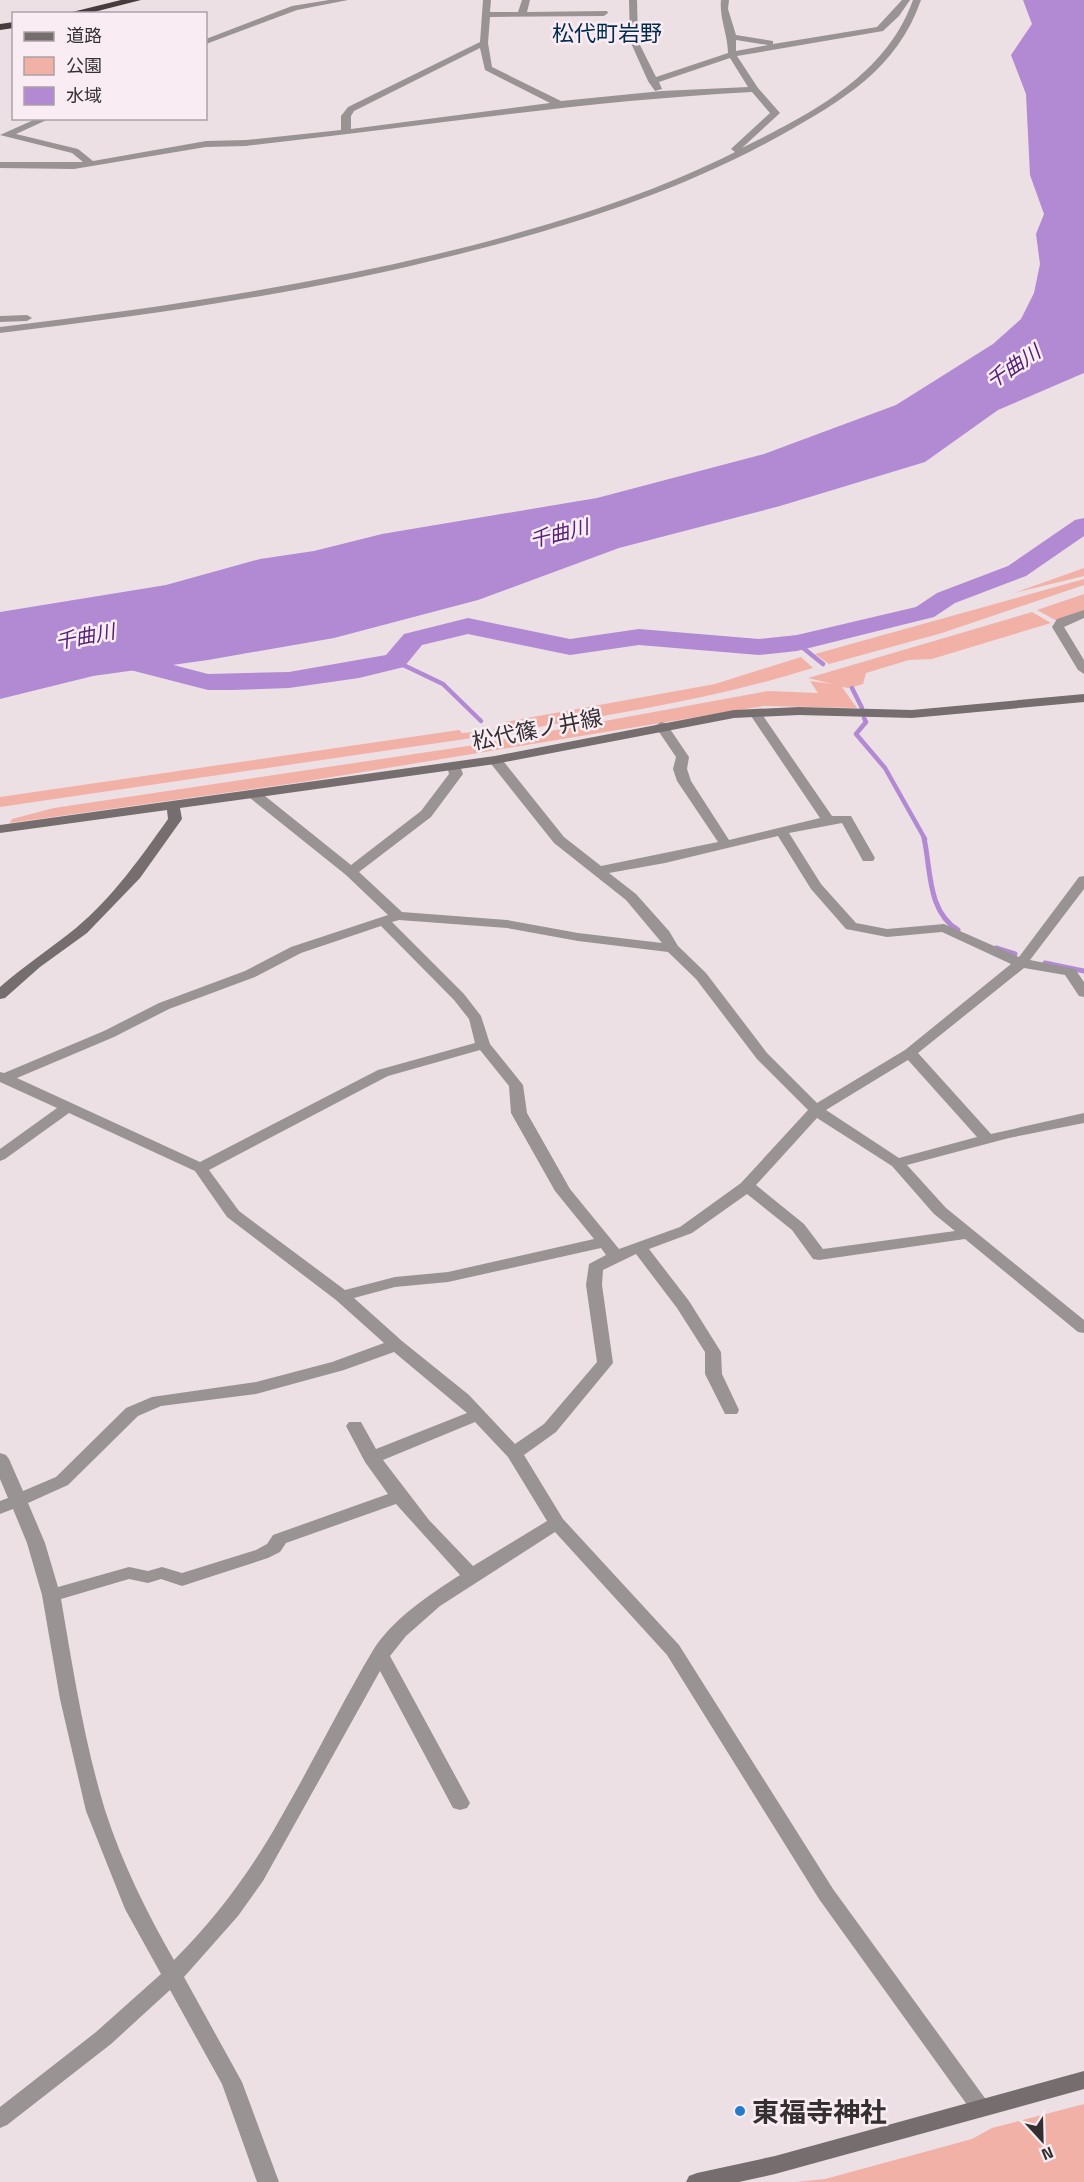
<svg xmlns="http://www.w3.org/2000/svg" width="1084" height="2182" viewBox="0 0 1084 2182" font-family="'Titillium Web','Noto Sans JP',sans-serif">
<rect width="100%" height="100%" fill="#ece0e5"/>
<g fill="#f2b1a7">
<path d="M1084,568V576L1014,593Z"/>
<path d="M1084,579V585L942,633L829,664L815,654Z"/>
<path d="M1084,594V612L1057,621L1037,610Z"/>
<path d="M1032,612L1051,623L932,659L909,660L866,673L863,684L849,688L842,687L857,708L764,706L302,782L10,823L12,819L54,808L468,746L768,691L818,693L810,681L832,684L808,678Z"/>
<path d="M801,657L813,668C711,700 603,716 498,734L493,729L509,727L505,722L715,684Z"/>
<path d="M459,730L462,733L475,732L479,737L0,807V797Z"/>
<path d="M1084,2104V2182H795L825,2179L972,2139L992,2128Z"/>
</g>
<path fill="#b289d3" d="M1023,0H1084V373L998,410L925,462L780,506L619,548L478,600L334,638L208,660L93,676L0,699V612L166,585L260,559L314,551L382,534L597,498L764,454L896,405L993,344L1021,319L1034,293L1040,264L1036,234L1044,214L1030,175L1026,94L1011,55L1032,24Z"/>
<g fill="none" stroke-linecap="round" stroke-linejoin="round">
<g stroke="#b289d3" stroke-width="4.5">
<path d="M797,643L823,664"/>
<path d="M395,661L443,684L481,721"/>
<path d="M852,688L862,708"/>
<path d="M864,718L866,722L856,734L885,768L925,839"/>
</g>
<g stroke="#b289d3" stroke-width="5">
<path d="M924,838C931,869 927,911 958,930"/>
<path d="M996,948L1015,954"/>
<path d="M1045,963L1084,971"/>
</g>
<path fill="#b289d3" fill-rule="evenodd" d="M1084,518V536L1026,576L955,603L934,617L797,651L759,655L639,645L570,655L468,634L422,645L404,667L359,678L289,688L232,690H208L107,664L103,658L107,652L116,650L208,674L289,672L386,655L404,634L468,618L570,639L639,629L759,639L797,635L916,607L937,593L1008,566L1075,520Z"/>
<g fill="#999394" fill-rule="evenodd">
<path d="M329,0H348L297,10L206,44V39L292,6Z"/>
<path d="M483,0H491L490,12H518L522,0H530L527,12L607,11L608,13L604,16L490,17L488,43L492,67L561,101L662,91L748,87L730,58L659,82L662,89L655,91L648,81L630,41L629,0H637L638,41L656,77L728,53C728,35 719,17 721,0H729L728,9L736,35L773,41V44L877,27L902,0H910L899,16L883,31L737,56L758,88L780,113L742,148C810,114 886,76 913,0H921C897,69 843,100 783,134C687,188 581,223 475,250C319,291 160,314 0,333V327C158,308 316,285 470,246C561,222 652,194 735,152L731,149L733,147L770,113L752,92C582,101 415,127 246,146L206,147L74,169L0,168V162H83L72,153L0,135L38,118H51L16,134L78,149L93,161L206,141L246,140L341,130V116L348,107L480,42ZM736,40L768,45L736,51ZM480,48L485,70L550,103L351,129V116L354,111Z"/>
<path d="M0,316L27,315L32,318L27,321L0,322Z"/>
<path d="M1084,610V618L1064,627L1084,660V674L1078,670L1052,627L1057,619Z"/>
<path d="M755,709L759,710L832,816H851L875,858L873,861H863L842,823L789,833L821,884L856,923L887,929L944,924L1019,957L1079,877L1084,876V889L1030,960L1075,969L1084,982V997L1079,996L1065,975L1024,968L918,1053L991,1134L1084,1113V1123L1009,1138L907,1165L946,1208L1084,1320V1333L1078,1332L965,1239L819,1260L813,1259L792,1230L747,1194L692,1233L649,1249L689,1301L721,1352L722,1374L739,1410L737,1414H725L705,1374V1352L677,1308L636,1254L603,1270L602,1285L613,1363L556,1432L524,1455L563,1519L679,1645L833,1889L987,2101L991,2107L987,2113L980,2116L973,2113L819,1899L667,1655L555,1532L440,1606L406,1636L390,1656L470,1803L467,1808L460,1810L453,1808L380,1671L263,1881L238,1916L184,1977L242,2082L279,2182H257L222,2084L170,1990L111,2044L7,2125L0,2128V2107L96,2032L161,1974L125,1909L86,1811L60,1699L42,1595L27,1543L13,1509L0,1514V1501L8,1498L0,1479V1453L6,1455L9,1459L23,1491L56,1477L126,1408L152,1397L256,1382L332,1362L384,1343L336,1300L227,1217L195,1171L69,1113L5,1159L0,1161V1149L57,1108L0,1082V1072L4,1073L104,1031L159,1003L245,971L291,947L388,915L346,875L250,798L248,795L250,792H260L351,865L421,811L449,774L447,766L449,763H459L463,774L431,817L359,872L402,912L507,920L578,933L662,943L626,900L554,843L488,760L490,757H500L564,837L601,866L718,842L677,781L673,769L676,757L655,726L661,722L666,723L689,757L687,769L691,781L729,840L820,818L749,713ZM778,836L811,889L846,929L887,937L942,932L1011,964L905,1050L817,1103L767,1053L706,973L678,946L669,931L636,894L609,873L665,863ZM399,920L507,928L578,941L668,952L696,979L757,1059L808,1110L741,1183L680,1227L619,1249L570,1189L527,1113L523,1085L490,1044L481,1016L464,994L392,922ZM381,926L454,1000L469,1019L475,1043L378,1070L200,1162L17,1078L114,1037L169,1009L255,977L301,953ZM480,1050L509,1086L511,1113L555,1191L594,1239L448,1272L395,1277L345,1290L239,1211L209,1170L388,1076ZM908,1060L977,1137L899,1158L826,1110ZM817,1118L892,1166L934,1214L955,1231L823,1249L804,1224L756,1185ZM601,1248L606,1255L589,1264L586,1285L597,1362L544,1424L515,1444L469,1395L402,1341L354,1298L395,1287L448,1282ZM394,1352L467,1413L376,1449L361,1422H349L346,1426L365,1462L388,1494L273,1535L267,1544L256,1550L182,1573L162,1567L148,1571L129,1567L58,1587L45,1543L28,1503L68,1485L138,1416L161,1406L256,1394L344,1370ZM475,1422L508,1457L547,1521L473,1566L429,1520L383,1460ZM396,1504L460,1575C429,1595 391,1620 372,1652C340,1706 312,1764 280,1819C251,1871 216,1918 174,1960C147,1913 122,1863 105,1810C84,1741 73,1669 61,1599L129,1579L148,1583L161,1579L182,1586L268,1558L280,1552L286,1543Z"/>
</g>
<g fill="#756d6e" fill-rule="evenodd">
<path d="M1084,694V702L912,718L799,715L734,718L495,764L180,808L182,819L140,878L87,933L40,967L5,998L0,999V987C24,966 51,948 76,928C113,897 141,857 168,819L167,810L0,833V825L495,756L734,710L799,707L912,710Z"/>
<path d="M1084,2071V2089L775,2174L739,2182H686L689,2176L697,2173L775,2156Z"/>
</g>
<g fill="#463b3d" fill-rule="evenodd">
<path d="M121,0H141L86,14H64Z"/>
<path d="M14,22V28L0,30V24Z"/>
</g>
</g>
<circle fill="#247bc9" stroke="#f9edf3" stroke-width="2" cx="740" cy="2111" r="6"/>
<g text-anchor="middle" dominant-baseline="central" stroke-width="5" stroke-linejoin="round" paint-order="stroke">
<g font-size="20" font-style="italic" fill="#562078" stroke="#f9edf3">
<text transform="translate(1013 366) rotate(-34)">千曲川</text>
<text transform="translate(559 533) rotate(-14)">千曲川</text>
<text transform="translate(85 636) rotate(-11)">千曲川</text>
</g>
<g font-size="22" fill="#002a4e" stroke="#f9edf3">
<text x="607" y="33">松代町岩野</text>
</g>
<g font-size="22" fill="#343032" stroke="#f9edf3">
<text transform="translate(537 729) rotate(-11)">松代篠ノ井線</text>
</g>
<g font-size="27" font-weight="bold" fill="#343032" stroke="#f9edf3" text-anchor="start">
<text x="752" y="2111">東福寺神社</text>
</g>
</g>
<rect x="12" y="12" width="195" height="108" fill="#f9edf3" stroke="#aaa1a6" stroke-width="1.5"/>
<rect x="24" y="32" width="30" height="9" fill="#756d6e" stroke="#aaa1a6" stroke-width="1.5"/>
<text x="66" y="42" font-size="18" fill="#343032">道路</text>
<rect x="24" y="57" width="30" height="18" fill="#f2b1a7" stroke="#aaa1a6" stroke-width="1.5"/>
<text x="66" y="72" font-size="18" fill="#343032">公園</text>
<rect x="24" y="87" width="30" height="18" fill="#b289d3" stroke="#aaa1a6" stroke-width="1.5"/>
<text x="66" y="102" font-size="18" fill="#343032">水域</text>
<g transform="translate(1042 2140) rotate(158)" stroke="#f9edf3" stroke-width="4.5" paint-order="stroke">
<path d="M0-4.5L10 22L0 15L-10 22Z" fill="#343032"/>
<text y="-9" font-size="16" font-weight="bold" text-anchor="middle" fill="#343032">N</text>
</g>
</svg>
